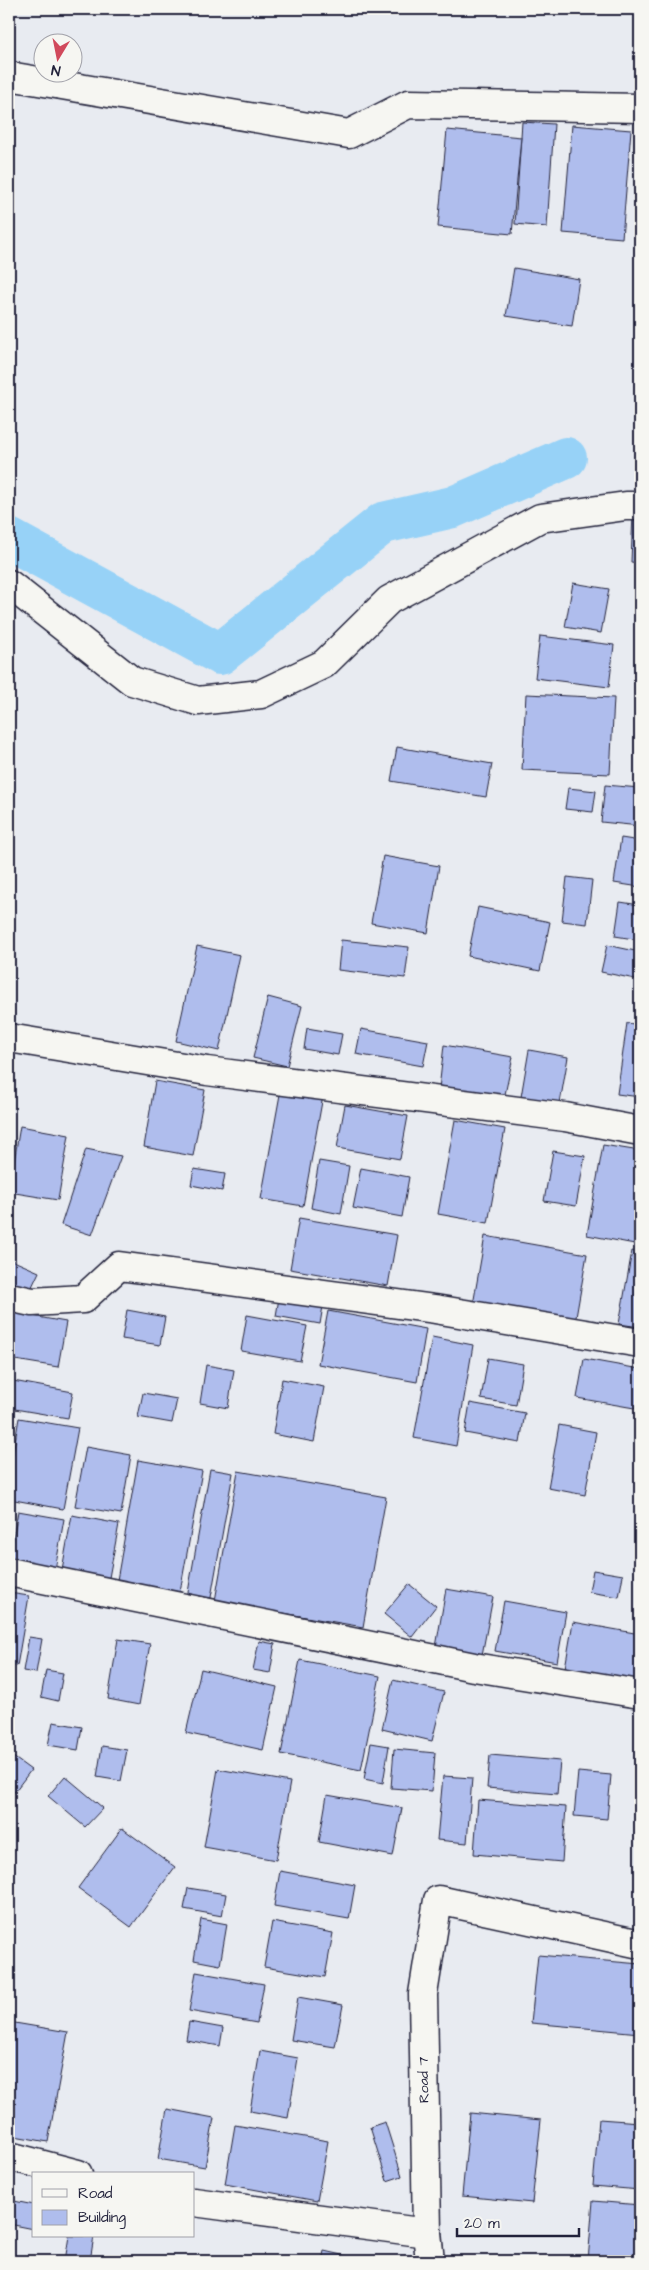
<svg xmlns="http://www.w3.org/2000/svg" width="649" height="2270" viewBox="0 0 649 2270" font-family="'Architects Daughter',sans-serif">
<rect width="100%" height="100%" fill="#e8ebf1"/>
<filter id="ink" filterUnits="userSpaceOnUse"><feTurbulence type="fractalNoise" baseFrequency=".02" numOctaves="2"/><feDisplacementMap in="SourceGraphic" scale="10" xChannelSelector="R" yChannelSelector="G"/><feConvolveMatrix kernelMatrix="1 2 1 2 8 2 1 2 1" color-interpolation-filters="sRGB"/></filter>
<g filter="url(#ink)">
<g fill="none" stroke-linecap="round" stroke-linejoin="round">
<path stroke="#97d2f7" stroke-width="42" d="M9,539L220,654L383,523L453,507L566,458"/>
</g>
<g fill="#afbded" stroke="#22223b">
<path d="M522,122L554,124L547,227L515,224Z"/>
<path d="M572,125L631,130L622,238L563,233Z"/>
<path d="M447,130L521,137L512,234L438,227Z"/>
<path d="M514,268L579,279L572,326L506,316Z"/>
<path d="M633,513H640V563L631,562Z"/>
<path d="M573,583L609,589L601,633L565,627Z"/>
<path d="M540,636L614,645L609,687L535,678Z"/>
<path d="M526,694L614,698L610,774L522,770Z"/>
<path d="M397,747L492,764L486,797L391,781Z"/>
<path d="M605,785L640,788V826L601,822Z"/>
<path d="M568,788L596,791L593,812L565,809Z"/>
<path d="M621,838L640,841V887L614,883Z"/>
<path d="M383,856L439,866L428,933L371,923Z"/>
<path d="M567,877L592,880L587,924L562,921Z"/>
<path d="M620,902L640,905V940L615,936Z"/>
<path d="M478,907L550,922L540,971L468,956Z"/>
<path d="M341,940L409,947L405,978L338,970Z"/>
<path d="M607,945L640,952V980L601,972Z"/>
<path d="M197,946L240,955L219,1051L176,1041Z"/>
<path d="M268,997L302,1006L287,1066L253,1058Z"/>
<path d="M627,1023L640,1025V1097L617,1094Z"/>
<path d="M307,1028L342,1034L338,1055L304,1049Z"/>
<path d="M361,1029L428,1041L423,1066L356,1054Z"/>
<path d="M444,1045L513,1057L504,1099L439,1089Z"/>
<path d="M529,1050L568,1057L560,1103L521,1097Z"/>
<path d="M155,1081L205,1090L193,1156L144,1147Z"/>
<path d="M281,1089L323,1096L303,1206L261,1199Z"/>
<path d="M345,1105L408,1116L400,1159L337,1148Z"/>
<path d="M455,1120L505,1129L488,1223L438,1214Z"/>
<path d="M20,1126L69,1135L58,1200L9,1192Z"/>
<path d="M603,1145L640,1151V1245L587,1235Z"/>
<path d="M86,1149L121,1156L92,1235L61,1225Z"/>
<path d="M553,1151L585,1156L576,1206L544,1201Z"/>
<path d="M319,1161L349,1166L341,1214L311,1208Z"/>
<path d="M361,1168L409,1177L402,1217L353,1208Z"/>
<path d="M194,1169L225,1174L222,1191L191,1185Z"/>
<path d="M299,1218L397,1235L388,1286L290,1269Z"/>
<path d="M485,1236L587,1254L575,1323L473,1305Z"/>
<path d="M632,1251L640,1253V1327L619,1324Z"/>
<path d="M9,1259L39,1272L28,1295L9,1286Z"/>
<path d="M279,1298L323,1306L320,1324L276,1316Z"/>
<path d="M127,1310L165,1317L160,1345L122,1339Z"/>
<path d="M328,1311L426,1329L417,1382L318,1364Z"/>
<path d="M9,1312L66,1322L58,1367L9,1359Z"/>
<path d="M247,1315L307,1326L300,1361L241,1351Z"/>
<path d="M432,1337L473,1345L456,1446L414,1438Z"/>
<path d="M488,1358L523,1364L516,1405L481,1399Z"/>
<path d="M584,1359L640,1369V1409L577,1398Z"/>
<path d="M206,1365L234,1370L228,1408L200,1403Z"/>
<path d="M282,1379L324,1387L314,1442L273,1434Z"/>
<path d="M13,1381L73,1392L68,1418L9,1408Z"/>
<path d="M143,1393L177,1399L172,1423L138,1417Z"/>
<path d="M470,1403L525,1413L520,1443L465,1433Z"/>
<path d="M19,1418L78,1428L63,1509L9,1499V1477Z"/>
<path d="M559,1425L596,1432L585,1495L548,1488Z"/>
<path d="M86,1447L131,1455L121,1514L75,1506Z"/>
<path d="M138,1460L202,1471L179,1597L116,1586Z"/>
<path d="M210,1469L233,1473L210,1603L187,1598Z"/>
<path d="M238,1471L386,1497L363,1627L215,1601Z"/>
<path d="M18,1511L64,1519L55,1570L9,1562Z"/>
<path d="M72,1515L119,1524L108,1583L61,1575Z"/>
<path d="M593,1570L623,1575L619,1597L589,1592Z"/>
<path d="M409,1584L436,1606L412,1637L384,1614Z"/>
<path d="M446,1589L493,1597L482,1655L436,1647Z"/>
<path d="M9,1593L29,1596L17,1666L9,1665Z"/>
<path d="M504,1601L566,1612L557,1662L495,1651Z"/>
<path d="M573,1622L640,1634V1681L565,1668Z"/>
<path d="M29,1637L42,1639L36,1673L23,1671Z"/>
<path d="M118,1639L150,1644L139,1705L108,1699Z"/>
<path d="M259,1641L275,1644L270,1673L253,1670Z"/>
<path d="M300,1660L380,1676L361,1770L281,1754Z"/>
<path d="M201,1669L277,1687L263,1750L186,1733Z"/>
<path d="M46,1670L63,1673L58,1701L41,1697Z"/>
<path d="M393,1680L444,1692L432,1741L382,1729Z"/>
<path d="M53,1722L82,1727L78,1750L48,1745Z"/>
<path d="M371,1743L389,1746L383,1783L364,1779Z"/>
<path d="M102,1746L127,1750L121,1781L97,1777Z"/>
<path d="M394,1749L435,1753L432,1791L391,1788Z"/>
<path d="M9,1754L31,1770L9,1799Z"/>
<path d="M490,1755L560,1761L557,1794L487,1788Z"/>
<path d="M218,1769L290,1782L276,1860L204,1847Z"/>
<path d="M578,1772L611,1775L607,1819L574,1816Z"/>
<path d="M65,1776L103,1808L85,1827L48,1796Z"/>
<path d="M443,1776L472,1778L467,1843L437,1840Z"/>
<path d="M327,1795L402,1808L393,1856L319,1842Z"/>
<path d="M478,1800L566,1807L562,1862L474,1854Z"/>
<path d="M122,1828L175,1867L131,1927L78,1888Z"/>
<path d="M280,1871L355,1885L349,1919L274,1906Z"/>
<path d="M188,1888L226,1894L222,1916L184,1909Z"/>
<path d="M201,1919L227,1924L220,1965L194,1960Z"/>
<path d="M272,1922L333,1933L325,1977L264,1967Z"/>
<path d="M538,1955L640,1964V2033L531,2023Z"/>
<path d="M196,1972L264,1984L257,2023L189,2011Z"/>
<path d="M298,1997L343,2005L335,2047L291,2040Z"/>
<path d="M9,2022L68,2032L48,2142L9,2135Z"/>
<path d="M189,2022L223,2028L220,2046L186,2040Z"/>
<path d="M260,2051L298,2058L288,2118L250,2111Z"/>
<path d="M640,2080V2104H638Z"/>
<path d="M167,2109L214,2118L205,2167L158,2159Z"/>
<path d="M470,2113L541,2120L532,2203L462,2196Z"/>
<path d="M599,2119L640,2122V2190L593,2186Z"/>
<path d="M385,2122L402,2176L387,2181L370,2127Z"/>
<path d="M235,2125L328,2141L317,2201L225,2184Z"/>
<path d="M9,2200L34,2205V2229L9,2224Z"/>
<path d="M593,2201L640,2205V2261H588Z"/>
<path d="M69,2236H94L90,2261H65Z"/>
<path d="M324,2251L355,2258L354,2261H322Z"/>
</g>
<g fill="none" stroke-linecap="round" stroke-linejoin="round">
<g stroke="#22223b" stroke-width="31">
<g id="street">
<path d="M9,76L349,134L408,104L640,108"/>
<path d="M9,584L132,681L198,701L261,694L324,664L389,600L540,518L626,506H640"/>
<path d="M9,1038L207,1071L565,1117L640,1131"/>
<path d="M9,1297L32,1302L83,1299L119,1266L435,1309L640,1343"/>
<path d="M9,1572L474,1667L640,1694"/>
<path d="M9,2156L78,2174"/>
<path d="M194,2202L427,2233"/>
<path d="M430,2261L427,2233L423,1994L438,1900L640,1944"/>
</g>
</g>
<use href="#street" stroke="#f6f6f2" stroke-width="28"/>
</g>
</g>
<g text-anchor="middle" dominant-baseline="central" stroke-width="4" stroke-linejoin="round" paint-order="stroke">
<g font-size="14" fill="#22223b" stroke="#f6f6f2">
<text transform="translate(424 2080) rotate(-91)">Road 7</text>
</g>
</g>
<rect width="649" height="2270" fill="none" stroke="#f6f6f2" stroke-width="30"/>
<rect x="15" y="15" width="619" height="2240" fill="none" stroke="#22223b" stroke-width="2" filter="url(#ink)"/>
<rect x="32" y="2172" width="162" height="65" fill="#f6f6f2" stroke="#a1a1a9"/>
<rect x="42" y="2189" width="25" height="8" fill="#f6f6f2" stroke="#a1a1a9"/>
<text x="78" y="2198" font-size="15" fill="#22223b">Road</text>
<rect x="42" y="2210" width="25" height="15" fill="#afbded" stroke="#a1a1a9"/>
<text x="78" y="2222" font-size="15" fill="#22223b">Building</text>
<g transform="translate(58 58) rotate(190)"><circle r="24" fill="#f6f6f2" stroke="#a1a1a9"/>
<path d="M0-4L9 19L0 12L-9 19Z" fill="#d1495b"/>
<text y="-8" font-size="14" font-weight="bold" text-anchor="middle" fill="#22223b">N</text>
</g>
<path d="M457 2228v8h122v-8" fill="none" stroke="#22223b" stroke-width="2.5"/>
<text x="464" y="2228" font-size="15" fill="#22223b" stroke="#f6f6f2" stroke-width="4" paint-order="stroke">20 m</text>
</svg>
